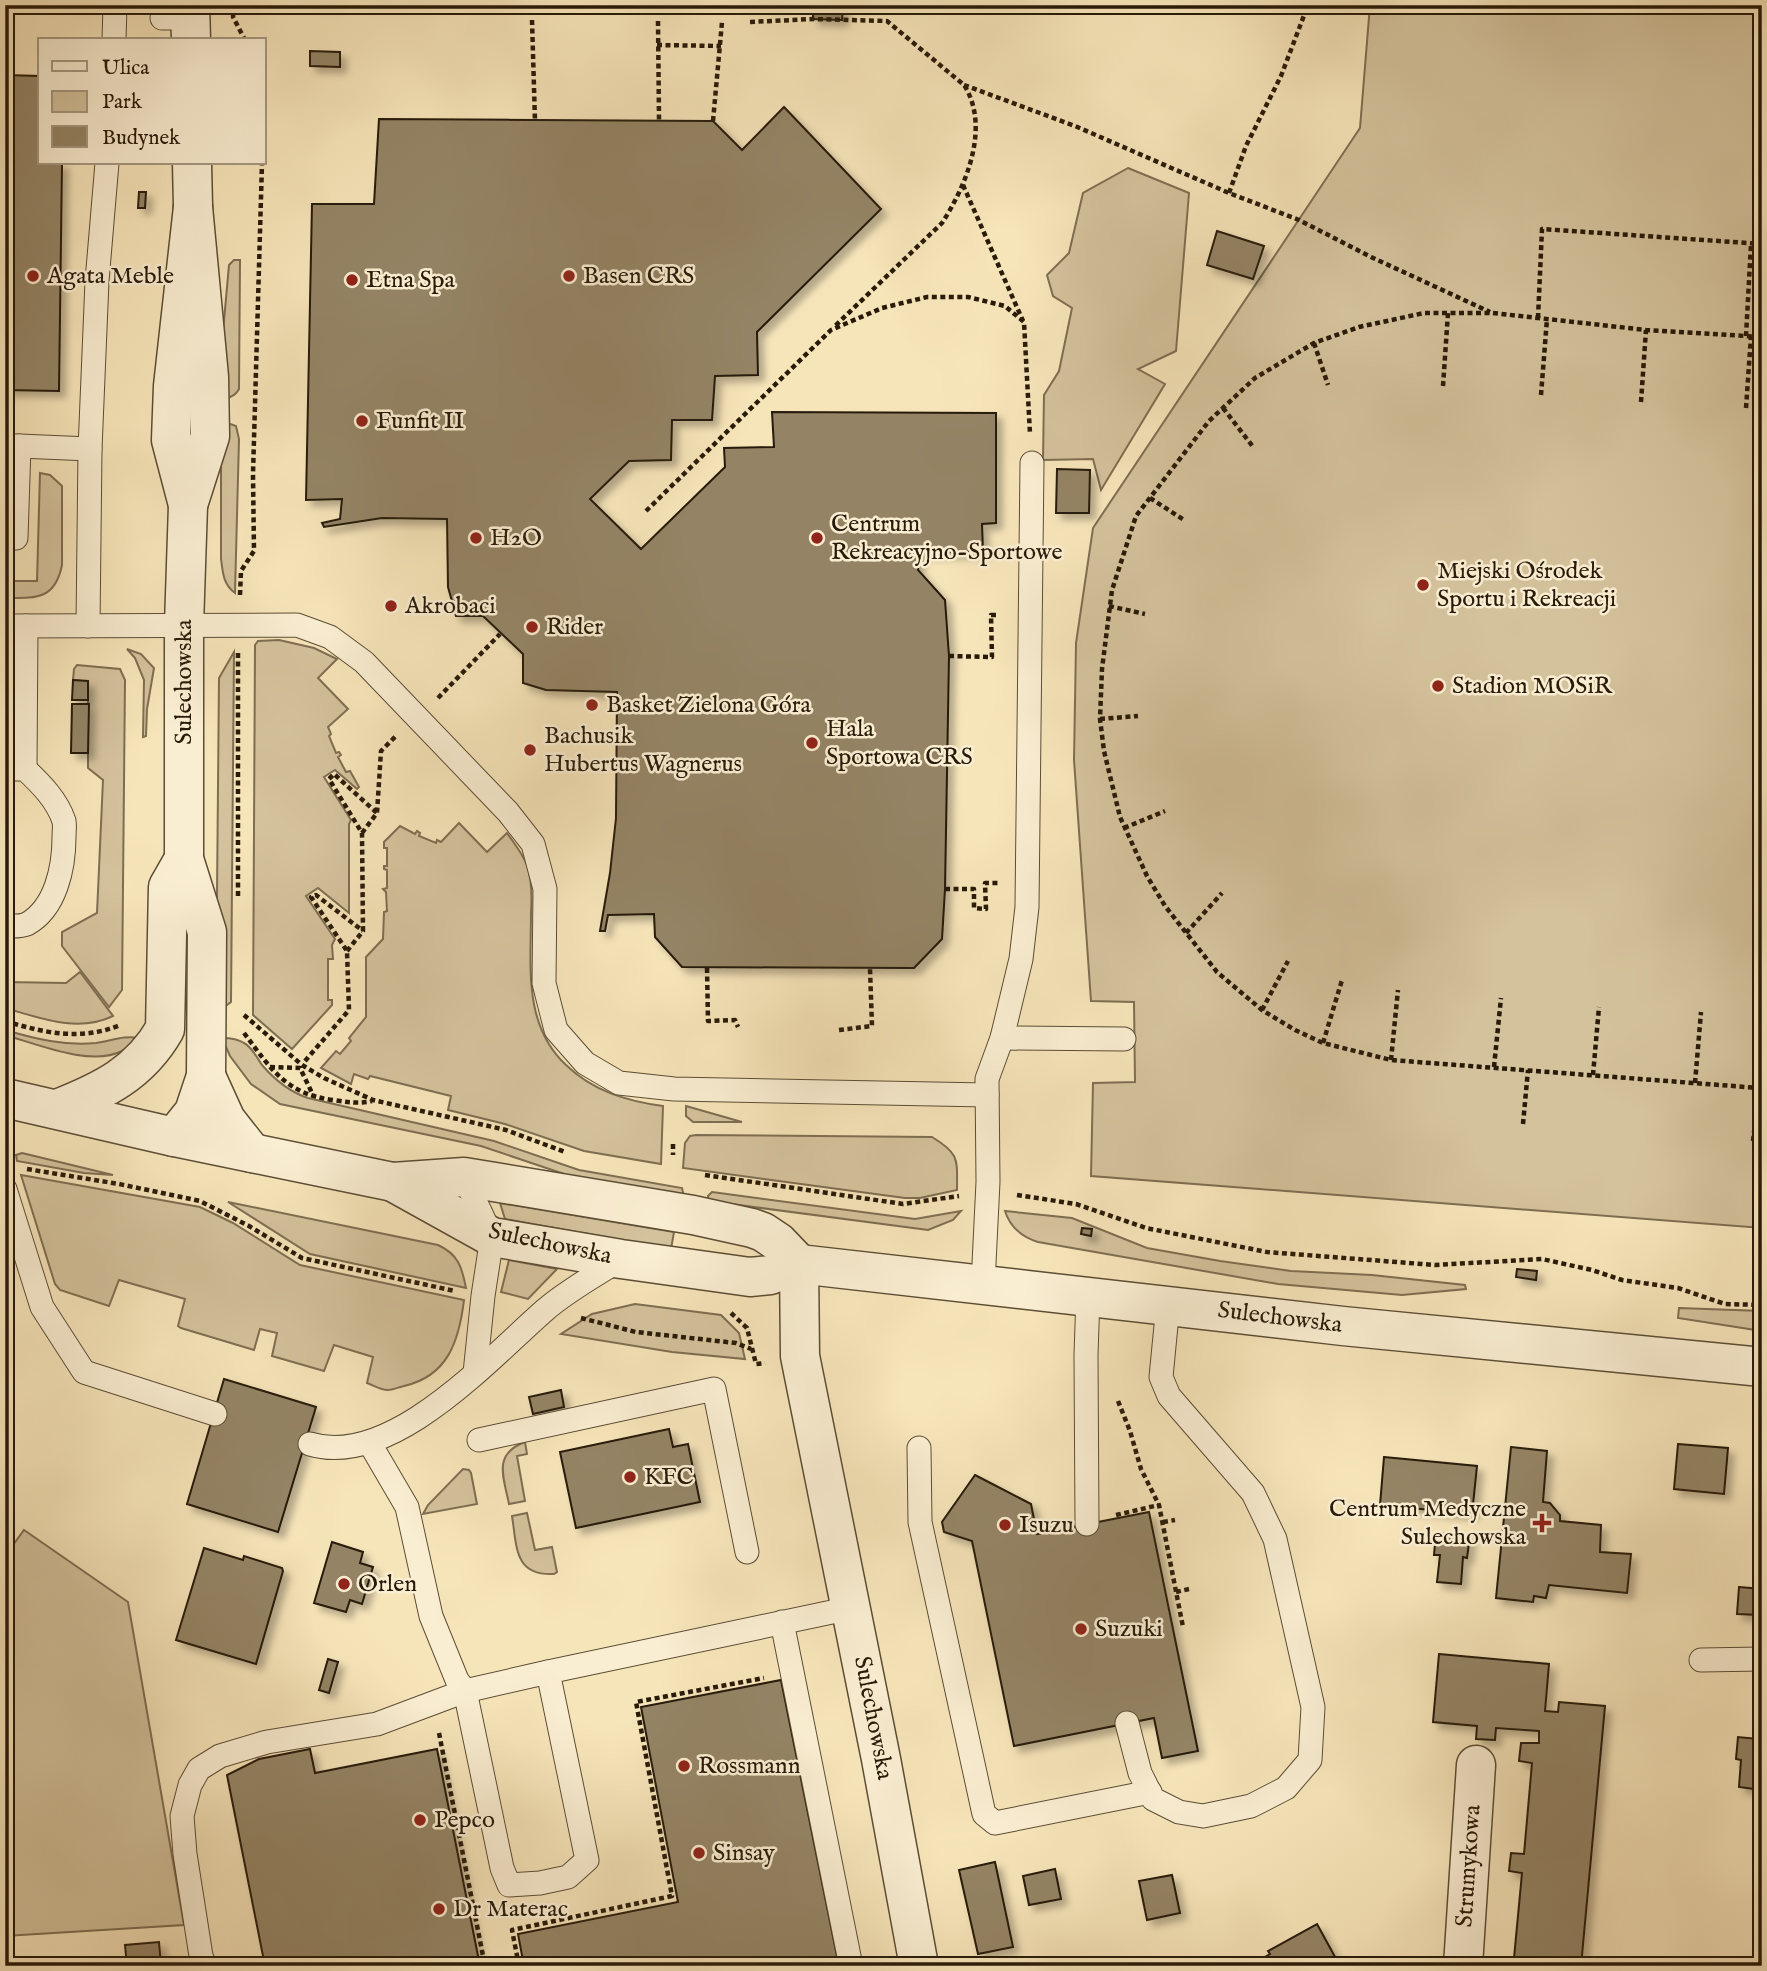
<svg xmlns="http://www.w3.org/2000/svg" width="1767" height="1971" viewBox="0 0 1767 1971" font-family="'IM FELL English',serif">
<defs>
<filter id="shadow"><feDropShadow dx="6" dy="6" stdDeviation="3.5" flood-color="#0004"/></filter>
</defs>
<rect width="100%" height="100%" fill="#f7e5ba"/>
<filter id="stains"><feTurbulence type="fractalNoise" baseFrequency=".00286" numOctaves="4"/><feColorMatrix values="0 0 0 0 .2 0 0 0 0 .09 0 0 0 0 .02 0 0 0 .5 -.17"/></filter>
<radialGradient id="worn" r=".72"><stop offset=".6" stop-color="#630" stop-opacity="0"/><stop offset="1" stop-color="#630" stop-opacity=".3"/></radialGradient>
<g fill="#d4c29c" stroke="#7e6e52" stroke-width="2">
<path d="M1370,5H1762V1228L1091,1176L1093,1083L1135,1082L1134,1002L1091,1001L1074,760L1076,643L1093,528L1360,128Z"/>
<path d="M1128,168L1189,193L1176,351L1138,369L1165,384L1101,490L1093,459L1043,460L1044,395L1059,371L1072,308L1053,296L1047,275L1069,253L1083,193Z"/>
<path d="M234,260H240L239,389C234,398 227,398 217,399L229,265Z"/>
<path d="M221,421L236,426L239,439L235,593C223,584 223,573 221,559Z"/>
<path d="M40,473L50,475L62,486V565C55,600 36,598 5,598V581H37Z"/>
<path d="M279,640L314,648L337,659L318,678L348,709L328,727L331,734L329,736L336,753L339,752L341,755L338,757L346,772L350,771L359,787L357,789L335,770L324,777L351,820L349,824V913L318,888L306,896L335,939L332,945L333,959H328V1000H332V1005L292,1049L253,1015L255,645L258,641Z"/>
<path d="M127,649L141,654L154,668L147,709L146,736L143,737L144,680L135,658Z"/>
<path d="M234,652L231,1002L227,1005L216,1003L219,678Z"/>
<path d="M77,665L120,669L125,680L122,990L109,1007L62,946V932L97,913L103,780L88,768V682L73,680L74,669Z"/>
<path d="M459,823L487,852L507,833C514,843 522,853 527,865C532,880 532,898 531,913C531,966 523,1025 566,1065C593,1091 626,1101 663,1106L661,1164L584,1151L505,1124L448,1110L451,1096L370,1076L368,1079L354,1074L351,1084L321,1068L336,1051L340,1054L351,1041L349,1038L366,1017V957L383,939L384,912L387,911L386,892L383,889L387,888V870L384,869V866H387V848H384V842L400,826L415,834L417,831L420,833L419,836L436,843L437,840L441,842Z"/>
<path d="M80,972L113,1016C78,1033 40,1018 5,1008V982L66,983Z"/>
<path d="M5,1030C36,1039 64,1046 96,1043C111,1041 124,1035 139,1038C134,1042 128,1048 122,1051C91,1067 37,1044 5,1035Z"/>
<path d="M222,1038C230,1038 238,1039 244,1043C252,1047 257,1058 262,1065C274,1079 290,1092 308,1098L494,1141L579,1170L682,1188L684,1197L570,1176L481,1146L280,1104L251,1084L230,1056Z"/>
<path d="M686,1106L742,1122H693L686,1116Z"/>
<path d="M696,1135L932,1137C960,1154 957,1159 957,1190L920,1198H905L683,1168L685,1143L690,1136Z"/>
<path d="M22,1153L113,1175L84,1173L17,1161L16,1155Z"/>
<path d="M21,1175L200,1207L233,1223L300,1265L464,1300C459,1341 448,1376 404,1386C399,1387 392,1390 388,1390C381,1390 373,1385 367,1383L373,1357L334,1345L324,1371L272,1356L277,1333L260,1329L254,1350L181,1328L178,1326L185,1299L119,1280L109,1306L60,1290L55,1284Z"/>
<path d="M712,1192L915,1219L961,1211L953,1220L928,1230L708,1201V1196Z"/>
<path d="M228,1202L438,1245C458,1254 462,1267 466,1288L310,1254Z"/>
<path d="M500,1203L674,1232L671,1249L505,1219Z"/>
<path d="M1005,1211L1072,1218L1147,1248L1220,1261L1291,1271L1372,1275L1465,1285L1466,1289L1402,1295L1278,1284L1038,1242C1022,1237 1010,1227 1005,1211Z"/>
<path d="M509,1260L557,1269L528,1299L501,1292Z"/>
<path d="M635,1304L721,1315L739,1333L745,1359L672,1352L561,1334L592,1314Z"/>
<path d="M1679,1308L1762,1311V1331L1678,1318Z"/>
<path d="M525,1442L527,1454L517,1456L525,1501L509,1504C504,1478 492,1454 525,1442Z"/>
<path d="M463,1469L469,1470L471,1473L477,1504L423,1514L428,1505Z"/>
<path d="M527,1513L535,1550L552,1547L557,1572L554,1574C514,1576 517,1547 512,1516Z"/>
<path d="M24,1530L128,1602L184,1925L5,1936V1556Z"/>
<path d="M1760,1868H1762V1932L1757,1931Z"/>
</g>
<g fill="#948465" stroke="#281a09" stroke-width="2" filter="url(#shadow)">
<path d="M813,5H843L842,20L813,19Z"/>
<path d="M310,51L340,52V67L310,66Z"/>
<path d="M5,75L40,76V163H62L59,391L5,390Z"/>
<path d="M784,107L881,209L757,332L758,375L715,376L712,420H672L671,460L629,461L590,499L641,549L725,467L724,448L774,447L772,412L996,413V523L982,524L983,551L919,553L918,570L945,600L949,656L945,889L942,939L914,968L682,967L655,937L654,914L608,915L605,931H600L610,873L616,818L617,692L546,690L523,683V654L483,616H456L448,587L447,519L382,518L324,527L322,523L340,519L342,499L306,500L312,204H374L379,119L713,121L742,150Z"/>
<path d="M139,192H146L145,208H138Z"/>
<path d="M1217,231L1264,246L1253,279L1207,265Z"/>
<path d="M1057,469L1090,470L1089,513H1056Z"/>
<path d="M73,680L88,681V700H72Z"/>
<path d="M72,704H89L88,753H71Z"/>
<path d="M1082,1228L1092,1229L1091,1236L1081,1234Z"/>
<path d="M1517,1269L1537,1271L1536,1280L1516,1277Z"/>
<path d="M224,1379L316,1407L278,1532L187,1504Z"/>
<path d="M561,1390L564,1407L533,1414L529,1397Z"/>
<path d="M669,1429L673,1447L688,1444L700,1502L576,1528L560,1452Z"/>
<path d="M1678,1444L1728,1448L1724,1494L1674,1489Z"/>
<path d="M1511,1447L1547,1451L1543,1502L1550,1503L1560,1515V1521L1601,1525L1600,1552L1631,1554L1627,1593L1549,1585L1546,1598L1534,1596L1533,1602L1496,1598Z"/>
<path d="M1384,1457L1477,1466L1472,1514L1380,1505Z"/>
<path d="M975,1475L1031,1504L1037,1534L1149,1512L1198,1751L1162,1758L1154,1718L1014,1746L972,1541L944,1532L942,1522Z"/>
<path d="M1436,1533L1470,1536L1467,1558L1463,1557L1461,1584L1437,1582L1440,1555H1434Z"/>
<path d="M332,1542L363,1552L360,1563L373,1567L362,1604L350,1600L346,1612L314,1603Z"/>
<path d="M204,1548L243,1560L244,1556L282,1568L283,1571L256,1664L176,1640Z"/>
<path d="M1739,1587L1762,1589L1760,1615L1737,1614Z"/>
<path d="M1439,1654L1549,1664L1545,1711L1558,1712L1559,1702L1605,1706L1581,1966H1501V1958H1514L1522,1873L1509,1871L1511,1853L1524,1854L1532,1763L1519,1761L1521,1743H1539V1731L1496,1728L1495,1740L1476,1739L1477,1726L1433,1722Z"/>
<path d="M328,1659L338,1662L329,1693L319,1690Z"/>
<path d="M781,1680L839,1966H524L518,1934L678,1902L641,1707Z"/>
<path d="M1759,1728L1762,1729V1790L1739,1787L1741,1760L1736,1759L1738,1737L1758,1739Z"/>
<path d="M310,1749L315,1773L437,1749L480,1966H265L227,1775L259,1759Z"/>
<path d="M995,1862L1013,1947L978,1954L959,1870Z"/>
<path d="M1055,1869L1061,1899L1029,1905L1023,1876Z"/>
<path d="M1172,1875L1180,1913L1147,1920L1139,1881Z"/>
<path d="M1317,1924L1340,1966H1249L1270,1954L1268,1951Z"/>
<path d="M159,1942L161,1966H127L125,1945Z"/>
</g>
<g fill="none" stroke-linecap="round" stroke-linejoin="round">
<g stroke="#5c4d35" stroke-width="25">
<g id="service">
<path d="M162,18H191"/>
<path d="M114,40L115,5"/>
<path d="M5,446H19L16,538H5"/>
<path d="M19,446L90,449"/>
<path d="M5,626L297,625L330,637L364,662L508,812L533,844L545,889L544,983L556,1030L585,1063L619,1083L674,1089L987,1095"/>
<path d="M88,626L90,449L97,281L107,163"/>
<path d="M5,769H25C41,784 57,800 64,821C65,826 64,832 64,837C64,867 56,908 27,924C20,927 12,926 5,926"/>
<path d="M25,769L26,626"/>
<path d="M1002,1038L1124,1039"/>
<path d="M464,1177L492,1237L483,1296L475,1373"/>
<path d="M5,1189L42,1307L84,1372L215,1414"/>
<path d="M983,1284L988,1182L987,1079L1002,1038L1021,959L1027,907L1032,463"/>
<path d="M479,1440L714,1389L747,1552"/>
<path d="M369,1442L407,1507L431,1616L457,1680L465,1691L502,1868L509,1885L540,1883L568,1877L587,1860L548,1672L851,1608"/>
<path d="M310,1444C391,1469 490,1358 545,1310C568,1290 596,1275 621,1259"/>
<path d="M919,1448L920,1522L984,1814L995,1823L1150,1792"/>
<path d="M1087,1524L1086,1355L1088,1296"/>
<path d="M782,1622L851,1966"/>
<path d="M1701,1660L1762,1659"/>
<path d="M1127,1723L1140,1773L1153,1799L1179,1812L1203,1816L1251,1806L1286,1788L1310,1760L1313,1707L1275,1539L1253,1493L1169,1396L1161,1377L1168,1305"/>
<path d="M205,1966L201,1956L185,1854L182,1816L190,1785L199,1769L220,1756L267,1742L377,1724L465,1691L548,1672"/>
</g>
</g>
<g stroke="#5c4d35" stroke-width="41">
<g id="minor">
<path d="M190,5L191,40"/>
<path d="M188,505L210,436L209,377L193,207L192,163"/>
<path d="M206,1076L226,1120L252,1153"/>
<path d="M57,1109C103,1091 140,1073 165,1029L168,887L184,859"/>
<path d="M174,1137L194,1112L206,1076L207,932L184,859V625L188,505L171,440L173,386L193,207"/>
<path d="M799,1264L800,1356L881,1759L919,1966"/>
<path d="M1463,1966L1476,1765"/>
</g>
</g>
<g stroke="#5c4d35" stroke-width="41">
<g id="tertiary">
<path d="M5,1098L174,1137L393,1182L464,1177L693,1215L752,1228L763,1232L778,1242L799,1264"/>
<path d="M393,1182L492,1237L621,1259L750,1277L770,1275L799,1264L1343,1326L1762,1367"/>
</g>
</g>
<g stroke="#281a09" stroke-width="4.5" stroke-dasharray="5 3.5" stroke-linecap="butt">
<path d="M234,5L233,17L245,40"/>
<path d="M532,20L535,121"/>
<path d="M658,21L659,120"/>
<path d="M750,22L813,19L887,21L964,85C991,127 966,186 942,223L835,326"/>
<path d="M657,45L721,46"/>
<path d="M964,85L1075,126L1229,193L1299,220L1371,257L1490,312"/>
<path d="M713,121L722,22"/>
<path d="M963,185L1023,321"/>
<path d="M1229,193L1246,146L1281,76L1308,5"/>
<path d="M1538,318L1542,229L1762,244"/>
<path d="M1746,336L1751,244"/>
<path d="M1314,343L1328,385"/>
<path d="M1443,386L1448,313"/>
<path d="M1541,395L1547,319"/>
<path d="M1641,402L1646,330"/>
<path d="M1223,408L1254,448"/>
<path d="M1746,408L1751,336"/>
<path d="M1150,498L1184,520"/>
<path d="M646,511L831,330L882,308L927,297H968L1005,306L1024,322L1030,434"/>
<path d="M240,595L241,571L254,551L253,474L262,163"/>
<path d="M1109,606L1145,614"/>
<path d="M949,656L992,657L991,615H999"/>
<path d="M438,698L500,634"/>
<path d="M1100,719L1138,716"/>
<path d="M1124,828L1165,811"/>
<path d="M362,833L377,813L381,751L396,736"/>
<path d="M945,889H974V908L986,909L985,883H999"/>
<path d="M238,896V653"/>
<path d="M1186,933L1222,893"/>
<path d="M347,951L363,931L362,833L329,779L334,774L377,813"/>
<path d="M707,968L708,1021L735,1020L738,1027"/>
<path d="M1262,1010L1288,961"/>
<path d="M244,1015L302,1065L324,1078L373,1100L506,1130L565,1152"/>
<path d="M5,1021C44,1033 82,1041 120,1025"/>
<path d="M839,1030L872,1026L870,969"/>
<path d="M244,1033C271,1069 286,1094 333,1100C347,1102 358,1104 372,1101"/>
<path d="M1323,1043L1342,980"/>
<path d="M1391,1060L1398,990"/>
<path d="M305,1061L349,1010L347,951L311,897L316,895L363,931"/>
<path d="M270,1067L300,1068L314,1097"/>
<path d="M1494,1067L1501,998"/>
<path d="M1593,1075L1599,1007"/>
<path d="M1695,1083L1701,1012"/>
<path d="M1523,1124L1528,1070"/>
<path d="M1753,1141L1759,1088L1391,1060L1323,1043L1295,1030L1262,1010L1217,972L1165,906L1147,876L1120,817L1104,751L1100,719L1102,669L1112,590L1136,516L1209,421L1255,378L1314,343L1359,327L1424,313H1493L1646,330L1762,337"/>
<path d="M673,1144V1155"/>
<path d="M27,1169L119,1184L200,1201L249,1226L302,1258L455,1291"/>
<path d="M705,1175L903,1204L959,1196"/>
<path d="M1017,1195L1076,1204L1146,1228L1267,1252L1435,1265L1542,1259L1592,1270L1622,1280L1678,1288L1725,1304L1762,1305"/>
<path d="M731,1313L747,1328L756,1364L765,1363"/>
<path d="M581,1318L636,1332L736,1343L751,1349"/>
<path d="M1118,1401L1130,1431L1141,1469L1159,1505L1183,1627"/>
<path d="M1116,1515L1159,1505"/>
<path d="M1163,1522L1175,1520"/>
<path d="M1039,1530L1059,1526"/>
<path d="M1176,1592L1189,1589"/>
<path d="M439,1733L485,1966"/>
<path d="M519,1966L512,1930L672,1896L636,1702L764,1678"/>
</g>
<use href="#service" stroke="#faeed2" stroke-width="23"/>
<use href="#minor" stroke="#faeed2" stroke-width="38"/>
<use href="#tertiary" stroke="#faeed2" stroke-width="38"/>
</g>
<g fill="#8f2418" stroke="#faeed2" stroke-width="2.5">
<circle cx="33" cy="276" r="7"/>
<circle cx="569" cy="276" r="7"/>
<circle cx="352" cy="280" r="7"/>
<circle cx="362" cy="421" r="7"/>
<circle cx="476" cy="538" r="7"/>
<circle cx="817" cy="538" r="7"/>
<circle cx="1423" cy="585" r="7"/>
<circle cx="391" cy="606" r="7"/>
<circle cx="532" cy="627" r="7"/>
<circle cx="1438" cy="686" r="7"/>
<circle cx="592" cy="705" r="7"/>
<circle cx="812" cy="743" r="7"/>
<circle cx="530" cy="750" r="7"/>
<circle cx="630" cy="1477" r="7"/>
<path d="M1538.5 1512.5h7v7h7v7h-7v7h-7v-7h-7v-7h7z"/>
<circle cx="1005" cy="1525" r="7"/>
<circle cx="344" cy="1584" r="7"/>
<circle cx="1081" cy="1629" r="7"/>
<circle cx="684" cy="1766" r="7"/>
<circle cx="420" cy="1820" r="7"/>
<circle cx="699" cy="1853" r="7"/>
<circle cx="439" cy="1909" r="7"/>
</g>
<g text-anchor="middle" dominant-baseline="central" stroke-width="5" stroke-linejoin="round" paint-order="stroke">
<g font-size="24" fill="#281a09" stroke="#faeed2" text-anchor="start">
<text x="47" y="276">Agata Meble</text>
<text x="583" y="276">Basen CRS</text>
<text x="366" y="280">Etna Spa</text>
<text x="376" y="421">Funfit II</text>
<text x="831" y="524">Centrum<tspan x="831" dy="28">Rekreacyjno-Sportowe</tspan></text>
<text x="490" y="538">H2O</text>
<text x="1437" y="571">Miejski Ośrodek<tspan x="1437" dy="28">Sportu i Rekreacji</tspan></text>
<text x="405" y="606">Akrobaci</text>
<text x="546" y="627">Rider</text>
<text x="1452" y="686">Stadion MOSiR</text>
<text x="606" y="705">Basket Zielona Góra</text>
<text x="826" y="729">Hala<tspan x="826" dy="28">Sportowa CRS</tspan></text>
<text x="544" y="736">Bachusik<tspan x="544" dy="28">Hubertus Wagnerus</tspan></text>
<text x="644" y="1477">KFC</text>
<text x="1526" y="1509" text-anchor="end">Centrum Medyczne<tspan x="1526" dy="28">Sulechowska</tspan></text>
<text x="1019" y="1525">Isuzu</text>
<text x="358" y="1584">Orlen</text>
<text x="1095" y="1629">Suzuki</text>
<text x="698" y="1766">Rossmann</text>
<text x="434" y="1820">Pepco</text>
<text x="713" y="1853">Sinsay</text>
<text x="453" y="1909">Dr Materac</text>
</g>
<g font-size="24" fill="#281a09" stroke="#faeed2">
<text transform="translate(184 682) rotate(-90)">Sulechowska</text>
<text transform="translate(550 1244) rotate(12)">Sulechowska</text>
<text transform="translate(1280 1318) rotate(7)">Sulechowska</text>
<text transform="translate(873 1718) rotate(79)">Sulechowska</text>
<text transform="translate(1469 1866) rotate(-86)">Strumykowa</text>
</g>
</g>
<rect width="1767" height="1971" fill="none" stroke="#f7e5ba" stroke-width="28"/>
<rect x="7" y="7" width="1753" height="1957" fill="none" stroke="#281a09" stroke-width="3.5"/>
<rect x="14" y="14" width="1739" height="1943" fill="none" stroke="#281a09" stroke-width="2"/>
<rect x="38" y="38" width="228" height="126" fill="#faeed2" stroke="#a69982" stroke-width="2"/>
<rect x="52" y="61" width="35" height="10" fill="#faeed2" stroke="#a69982" stroke-width="2"/>
<text x="102" y="74" font-size="21" fill="#281a09">Ulica</text>
<rect x="52" y="91" width="35" height="21" fill="#d4c29c" stroke="#a69982" stroke-width="2"/>
<text x="102" y="108" font-size="21" fill="#281a09">Park</text>
<rect x="52" y="126" width="35" height="21" fill="#948465" stroke="#a69982" stroke-width="2"/>
<text x="102" y="144" font-size="21" fill="#281a09">Budynek</text>
<rect width="100%" height="100%" filter="url(#stains)"/>
<rect width="100%" height="100%" fill="url(#worn)"/>
</svg>
